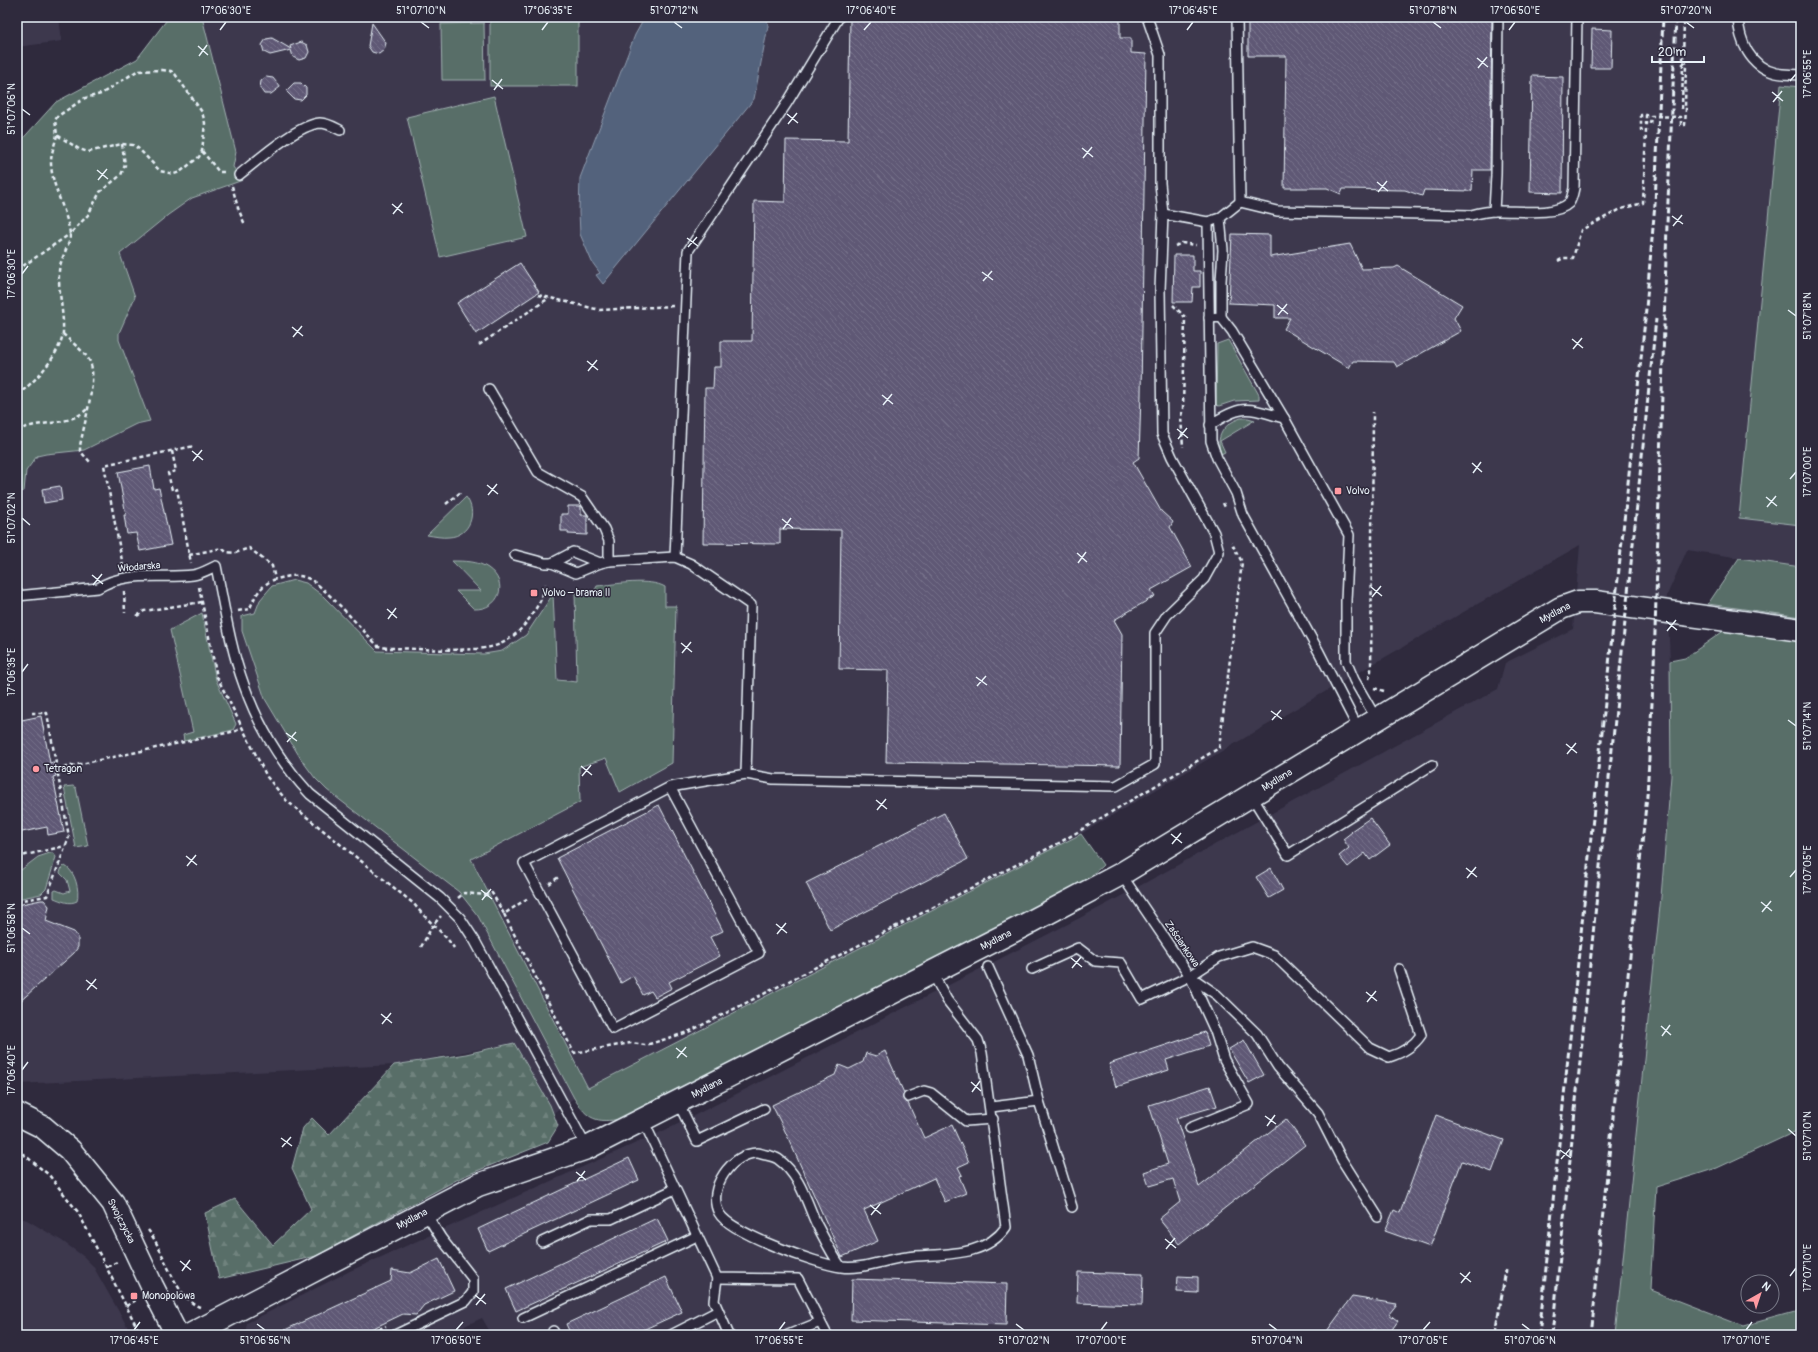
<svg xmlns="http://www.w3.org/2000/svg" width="1818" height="1352" viewBox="0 0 1818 1352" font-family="Pangolin,sans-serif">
<defs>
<pattern id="forest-firs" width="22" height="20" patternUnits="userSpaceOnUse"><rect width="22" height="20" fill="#586e68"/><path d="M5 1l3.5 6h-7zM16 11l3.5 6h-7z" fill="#70837e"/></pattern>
<pattern id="building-back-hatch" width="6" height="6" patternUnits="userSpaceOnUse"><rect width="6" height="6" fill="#5e5875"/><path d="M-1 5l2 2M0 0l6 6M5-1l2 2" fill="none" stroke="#757089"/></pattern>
</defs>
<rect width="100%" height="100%" fill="#2f2a3d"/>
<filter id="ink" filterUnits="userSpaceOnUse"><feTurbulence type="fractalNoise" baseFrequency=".025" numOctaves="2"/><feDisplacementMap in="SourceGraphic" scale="8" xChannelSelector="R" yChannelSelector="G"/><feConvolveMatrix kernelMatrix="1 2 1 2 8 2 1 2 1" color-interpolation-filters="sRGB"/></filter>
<g filter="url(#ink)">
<g fill="#3d384e">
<path d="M17,17H59L62,41L17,47Z"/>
<path d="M169,17H1801V567L1687,550L1667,595L1670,661L1671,776L1661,897L1615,1335H492L482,1318L444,1335H245L247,1323L350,1271L672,1127L1103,906L1498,689L1505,663L1573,629L1580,545L1222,751L1067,842L588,1088L549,1116L514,1043L394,1065L17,1084V145L56,102L137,59Z"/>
<path d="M17,1217L27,1220L62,1241L83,1256L93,1266L132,1335H17Z"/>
</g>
<g fill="#586e68" stroke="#a0b0b0">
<path d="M169,17H202L236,152L233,167L243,180L192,198L168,215L120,254L135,297L119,333V340L150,421L136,424L84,450L46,454L37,456L26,471L24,491L17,492V145L56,102L137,59Z"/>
<rect x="490" y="17" width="88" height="69"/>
<path d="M484,23L485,80H442L441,24Z"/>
<path d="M1781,85L1801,87V525L1739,518Z"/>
<path d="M494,96L527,237L440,257L407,117Z"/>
<path d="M1228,340L1259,395V400L1234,401L1219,406L1216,405L1217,344Z"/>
<path d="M1241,418H1248L1255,420L1220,441L1225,452L1221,454C1215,437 1223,424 1241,418Z"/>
<path d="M466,497C478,512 470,536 449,537C442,538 434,536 427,535Z"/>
<path d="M1739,558L1801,567V617L1708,604Z"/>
<path d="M452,561C465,561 478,561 488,568C510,583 499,610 474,609L456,591H481Z"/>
<path d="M294,580L306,583L323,596L377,651L484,654L502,651L526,635L553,594L557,680L577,682L575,593L594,592L597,586C615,584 650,578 665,587V606H676L672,763L620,792L606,758L579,767L580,802L471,859L588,1088L1081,834L1103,865L1085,882L621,1119C596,1123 588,1120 574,1098L478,916L459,892L327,790L315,778L301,759L265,699L242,631V616L255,613L260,600L272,586Z"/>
<path d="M202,613L216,680L236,724L233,730L184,741L183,735L193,732L170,630Z"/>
<path d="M1725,630L1801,641V1129L1717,1168L1656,1187L1650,1290L1743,1326L1801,1310V1335H1615L1661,897L1671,776L1670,661L1685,658Z"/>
<path d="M73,786L76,788L88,846L76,848L64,787Z"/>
<path d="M50,853H53L56,857L46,889L41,894L17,899V873L38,857Z"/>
<path d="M65,866C75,871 80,890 77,901C69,905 62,901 54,898V891L56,890L64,893L70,891L67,880L60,873L62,867Z"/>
</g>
<path fill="url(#forest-firs)" stroke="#a0b0b0" d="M514,1043L550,1105L558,1126L548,1142L462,1177L316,1256L219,1279L205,1213L235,1199L273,1245L311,1209L292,1168L303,1128L312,1118L329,1135L394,1065L466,1054Z"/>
<path fill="#52627c" stroke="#8e9bae" d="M645,17H767L768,26L754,99L603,284L596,275L600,273L592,262L580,234L579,212L580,178L635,35Z"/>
<g fill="url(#building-back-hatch)" stroke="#e8f1f8">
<path d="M850,17L959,19V17H1120V38H1131V53L1146,54L1141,395L1139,458L1133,462L1161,511L1173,522L1170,527L1192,567L1151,590L1155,596L1114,620L1122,634L1120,766L886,762L888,670L839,669L841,530L780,529V544L703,543L705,388H713L714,367H721V341H752L754,201L785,202L786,140L848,141Z"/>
<path d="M1248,17H1492L1490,170H1473L1472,191L1424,190L1422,196L1405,190L1343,189L1341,194L1327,188H1284L1286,56H1248Z"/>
<path d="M372,23L386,43L384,50L379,54L372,52L368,46Z"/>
<path d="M1592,29L1612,30L1611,68H1591Z"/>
<path d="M272,38L291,49L290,46L301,42L307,45L309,52L306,58L299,60L293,57L291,50L270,55L264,52L262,45L266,39Z"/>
<path d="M1532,76L1563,77L1562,193L1530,192Z"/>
<path d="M266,77L273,78L280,87L271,94H264L260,88L261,81Z"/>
<path d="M294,83H301L306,88V95L301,100L294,99L286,91Z"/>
<path d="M1232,234L1270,235V257L1350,244L1362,269L1394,268L1398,266L1462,305L1454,318L1461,331L1397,367L1394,362L1353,361L1349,368L1284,329L1290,318H1275V305L1229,303Z"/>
<path d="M1174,255H1193V271H1200V287H1193L1192,302H1173Z"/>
<path d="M520,263L539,292L476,334L457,303Z"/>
<path d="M150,466L154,489L159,488L171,545L140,551L136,533L127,534L124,515H126L118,472Z"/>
<path d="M60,486L62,500L44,503L42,489Z"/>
<path d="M568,506H581V515H587V535L568,534V531H561V514H568Z"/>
<path d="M41,716L50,763L53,762L56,776L53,777L64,832L48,835L47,827L17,833V721Z"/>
<path d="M659,805L723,931L710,937L720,956L669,982L672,988L655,997L651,991L643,995L633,976L621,983L557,858Z"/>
<path d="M944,813L968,859L830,930L806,883Z"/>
<path d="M1370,818L1390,845L1370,860L1365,853L1348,867L1339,856L1349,848L1343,839L1352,832L1351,831Z"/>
<path d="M1271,868L1283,890L1269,898L1256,877Z"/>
<path d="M41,900H44L49,906L46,921L74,932L78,937V947L74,953L17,1004V905Z"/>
<path d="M1205,1032L1209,1046L1166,1060L1169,1070L1116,1087L1109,1064Z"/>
<path d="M1244,1040L1264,1075L1249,1083L1229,1049Z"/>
<path d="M885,1051L904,1093L903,1099L908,1103L924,1138L952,1125L969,1162L958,1167L962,1175L959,1176L966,1193L945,1202L934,1178L864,1210L878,1241L842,1257L784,1129L772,1105L835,1075L839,1065L849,1069L863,1062L866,1053L876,1056Z"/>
<path d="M1210,1086L1217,1106L1176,1118L1199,1187L1286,1119L1305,1145L1179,1244L1159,1219L1180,1202L1173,1179L1149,1186L1144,1172L1168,1164L1149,1105Z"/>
<path d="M1436,1115L1504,1140L1492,1172L1462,1161L1430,1247L1385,1231L1394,1210L1400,1213Z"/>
<path d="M629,1158L639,1180L488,1251L478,1229Z"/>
<path d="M657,1218L668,1241L516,1311L506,1289Z"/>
<path d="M439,1259L454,1291L424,1305L416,1315L403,1314L359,1335H274L391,1281L392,1270L410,1273Z"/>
<path d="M1078,1272L1143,1274L1142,1305L1077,1303Z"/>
<path d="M1178,1276L1198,1277V1293L1177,1292Z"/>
<path d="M666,1277L682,1312L632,1335H571L566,1324Z"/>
<path d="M852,1279L1007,1284L1006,1325L851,1320Z"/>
<path d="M1352,1297L1397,1304L1389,1314L1398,1321L1388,1335H1381L1373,1329L1368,1335H1324Z"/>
</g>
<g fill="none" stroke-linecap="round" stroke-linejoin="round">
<g stroke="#e8f1f8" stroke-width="12">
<g id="lane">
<path d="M1147,17L1160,55V183L1163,214"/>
<path d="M1237,17L1240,202"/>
<path d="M1738,17C1739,41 1750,67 1776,73C1784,75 1793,74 1801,75"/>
<path d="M239,175C258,160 297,125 320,123C327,123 334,127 340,130"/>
<path d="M1240,202L1277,211L1471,215C1479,213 1488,211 1496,211C1514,210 1555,217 1569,203C1572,199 1573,193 1574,188L1577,17"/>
<path d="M1494,211L1496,175L1498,17"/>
<path d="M1220,218L1223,250L1221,281V317"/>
<path d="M1208,222L1211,441L1217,458L1236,493L1243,515L1319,652L1359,730"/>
<path d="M1209,318L1221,317L1232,331L1284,418L1349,535L1346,601V661L1354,680L1377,720"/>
<path d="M489,389L538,472L582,497L604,529L609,541V561"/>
<path d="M1210,425C1243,403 1248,408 1284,418"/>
<path d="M515,555L545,563H552L576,573L600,563L609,561L675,557L691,564L751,605L746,774L773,779L1116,786L1155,764V633L1167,615L1204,579L1219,552L1214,533L1172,457L1162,434L1160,290L1163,214L1208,222L1220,218L1240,202"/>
<path d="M675,557L688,251L787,103L839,17"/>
<path d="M552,563L573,552L600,563"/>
<path d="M17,596L98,588C126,570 162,579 193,575C201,574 209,569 216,566C224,605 230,647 244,685C258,725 281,763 310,794L440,898L460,918L475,941L587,1148"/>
<path d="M670,787L759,953L613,1029L524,863L670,787L746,774"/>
<path d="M1251,795L1288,855L1432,765"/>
<path d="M1121,874L1190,976L1215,1031L1224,1060L1249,1104L1190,1128"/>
<path d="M988,967L1028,1055L1039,1101"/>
<path d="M1032,969L1078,948L1095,961L1121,963L1142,999L1190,976L1219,957L1252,947L1274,955L1370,1048L1389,1057C1402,1053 1413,1047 1421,1035L1399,969"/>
<path d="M1191,977L1217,995L1257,1034L1278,1067L1318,1113L1342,1160L1378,1217"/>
<path d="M908,1097L924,1091L931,1093L966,1121L993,1119"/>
<path d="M678,1102L697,1141L764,1109"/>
<path d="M991,1107L1039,1101L1072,1207"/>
<path d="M643,1120L717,1278L798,1279L827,1335"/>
<path d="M542,1242L591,1219H611L675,1189"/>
<path d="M841,1267C831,1253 824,1238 816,1223C806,1200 799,1174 778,1159C775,1157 770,1156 766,1155C764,1155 760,1153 757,1153C732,1153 706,1189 719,1213C730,1233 817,1264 841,1267C863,1270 885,1259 907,1257C940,1253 984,1259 1006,1227L982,1053L978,1040L947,1000L932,972"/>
<path d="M717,1278L714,1301L729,1335"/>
<path d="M523,1318L697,1236"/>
<path d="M553,1331L555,1335"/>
<path d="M395,1335L466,1301L473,1292V1279L441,1238L425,1212"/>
<path d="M671,1335L718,1311"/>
<path d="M788,1335L820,1322"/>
</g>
</g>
<g stroke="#e8f1f8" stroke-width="25">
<g id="secondary">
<path d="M17,1114L43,1127L70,1150L113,1203L152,1286L177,1335"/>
<path d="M190,1335L478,1185L587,1148L1023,926L1121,874L1561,608L1578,602H1595L1801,630"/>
</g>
</g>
<g stroke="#e8f1f8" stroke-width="2.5" stroke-dasharray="4 3" stroke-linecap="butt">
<path d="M1683,62L1686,63L1685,109"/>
<path d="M162,70L171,71L175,74L202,112L205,123L202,151L199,157L180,172L174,174L160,171L139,149L133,145L122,144L88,152L79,149L57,135L55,120L58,116L85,98L101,94L137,71Z"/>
<path d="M57,135C55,144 51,153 51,162C51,186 67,210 70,234L88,215L100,192L121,175L125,165L122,144"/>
<path d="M202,151L219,172H227"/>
<path d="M232,186L238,208L245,225"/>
<path d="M1175,246L1182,243L1196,245"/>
<path d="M1558,261L1564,258H1573L1581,230L1621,209L1643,203L1646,130H1641V115H1646V124H1650L1651,116L1681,117V125H1685L1686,109H1682L1684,17"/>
<path d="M17,270L70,234"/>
<path d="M538,295L600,310L673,306"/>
<path d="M1173,305L1185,317L1183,409L1181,416L1183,447"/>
<path d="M63,334C71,342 83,350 89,360C99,375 83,428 80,446V451L91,463"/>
<path d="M479,345L549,298"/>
<path d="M17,395C34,383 61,354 63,332C64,312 58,291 59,271C60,261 67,249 70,239V234"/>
<path d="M17,431C39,419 68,428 87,409"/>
<path d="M172,451L176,471L168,473L172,490L177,489L191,563"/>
<path d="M1223,503L1226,509"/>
<path d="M446,504L461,492"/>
<path d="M189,555L222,548L226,552L235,553L249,548L272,566L275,579"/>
<path d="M123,566L104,465L194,446"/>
<path d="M199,587L217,677L267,777L287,801L414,904C426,920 443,931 454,948"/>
<path d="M124,591L125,613"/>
<path d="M238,611L250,609C254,596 263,582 277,579C288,576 297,574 307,578C322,583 364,632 378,646L387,648C413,648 479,654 500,644C514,638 525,626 533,613C540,602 544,596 545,583"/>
<path d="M137,616L144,611L202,602"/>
<path d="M1369,679L1371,671L1373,412"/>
<path d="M1374,688L1384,691"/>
<path d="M57,769L236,731L241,728"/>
<path d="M17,857L65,846"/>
<path d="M549,884L560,876"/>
<path d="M458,898L464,893L487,895L492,893L504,914L528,898"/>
<path d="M17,901L47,896L69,837L47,713H32"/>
<path d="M504,914L574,1053L631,1043L645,1045L653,1043L688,1032L738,1007L1059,843L1219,748L1242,562L1231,542"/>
<path d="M421,947L433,925L441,916"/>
<path d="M17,1149L49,1175L78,1212L141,1335"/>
<path d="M148,1230C165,1251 174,1298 200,1307"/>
<path d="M107,1267L119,1261"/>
<path d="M126,1306L138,1299"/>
<path d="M366,1335L386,1326"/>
</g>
<use href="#lane" stroke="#2f2a3d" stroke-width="9"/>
<use href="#secondary" stroke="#2f2a3d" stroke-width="22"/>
<g stroke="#e8f1f8" stroke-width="3" stroke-dasharray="6 3" stroke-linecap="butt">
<path d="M1495,1335L1506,1270"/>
<path d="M1539,1335L1645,320L1655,204L1663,17"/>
<path d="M1552,1335L1656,319"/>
<path d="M1590,1335L1647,796L1654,666L1667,224L1676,17"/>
</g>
</g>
</g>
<path fill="none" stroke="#e8f1f8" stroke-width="1.5" d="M421,22L429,28M674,22L682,28M1433,22L1441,28M1686,22L1694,28M220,30L226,22M542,30L548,22M864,30L871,22M1187,30L1193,22M1509,30L1515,22M198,46L208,55M199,56L207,45M1477,58L1488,67M1478,68L1487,57M492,80L503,89M1790,81L1796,74M494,90L502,79M1772,92L1783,101M1773,102L1782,91M22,109L30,115M787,114L798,123M788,124L797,113M1082,148L1093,157M1083,158L1092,147M97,170L108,179M98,180L107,169M1377,182L1388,191M1378,192L1387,181M392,204L403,213M393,214L402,203M1672,216L1683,224M1673,226L1682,215M687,238L698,246M688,247L697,237M982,272L993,280M22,274L28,266M983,281L992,271M1277,305L1288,314M1788,310L1796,316M1278,315L1287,304M292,327L303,336M293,337L302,326M1572,339L1583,348M1573,349L1582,338M587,361L598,370M588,371L597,360M882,395L893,404M883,405L892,394M1177,429L1188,438M1178,439L1187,428M192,451L203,460M193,461L202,450M1472,463L1482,472M1473,473L1481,462M1790,479L1796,472M487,485L498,494M488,495L497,484M1766,497L1777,506M1767,507L1776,496M22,518L30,525M782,519L793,528M783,529L791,518M1077,553L1087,562M1078,563L1086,552M92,575L103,584M93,585L102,574M1371,587L1382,596M1372,597L1381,586M387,609L397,618M388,619L396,608M1666,621L1677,630M1667,631L1676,620M681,643L692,652M682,653L691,642M22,672L28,664M976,677L987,685M977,686L986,676M1271,711L1282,719M1272,720L1281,710M1788,720L1796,726M286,733L297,741M287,742L296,732M1566,744L1577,753M1567,754L1576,743M581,766L592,775M582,776L591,765M876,800L887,809M877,810L886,799M1171,834L1182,843M1172,844L1181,833M186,856L197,865M187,866L196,855M1466,868L1477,877M1790,877L1796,870M1467,878L1476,867M481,890L492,899M482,900L491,889M1761,902L1772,911M1762,912L1771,901M776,924L787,933M22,928L30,934M777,934L786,923M1071,958L1082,967M1072,968L1081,957M86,980L97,989M87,990L96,979M1366,992L1377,1001M1367,1002L1376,991M381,1014L392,1023M382,1024L391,1013M1661,1026L1671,1035M1662,1036L1670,1025M676,1048L687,1057M677,1058L686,1047M22,1070L28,1062M971,1082L981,1091M972,1092L980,1081M1265,1116L1276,1124M1267,1126L1275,1115M1788,1129L1796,1136M281,1138L292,1146M282,1147L291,1137M1560,1150L1571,1158M1561,1159L1570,1149M576,1172L586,1180M577,1181L585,1171M870,1205L881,1214M871,1215L880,1204M1165,1239L1176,1248M1166,1249L1175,1238M180,1261L191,1270M182,1271L190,1260M1460,1273L1471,1282M1790,1276L1796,1268M1461,1283L1470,1272M475,1295L486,1304M476,1305L485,1294M257,1324L265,1330M1016,1324L1024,1330M1269,1324L1277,1330M1522,1324L1530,1330M134,1330L140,1322M456,1330L463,1322M779,1330L785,1322M1101,1330L1107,1322M1423,1330L1430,1322M1746,1330L1752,1322"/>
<g fill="#ff9aa2" stroke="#2f2a3d" stroke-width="1.5">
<rect x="1334" y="487" width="8" height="8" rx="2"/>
<rect x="530" y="589" width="8" height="8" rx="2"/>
<circle cx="36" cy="769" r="4"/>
<rect x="130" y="1292" width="8" height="8" rx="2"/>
</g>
<g text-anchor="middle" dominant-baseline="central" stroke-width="3" stroke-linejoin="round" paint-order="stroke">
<g font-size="10" fill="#e8f1f8" stroke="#2f2a3d" text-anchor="start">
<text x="1346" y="491">Volvo</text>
<text x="542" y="593">Volvo – brama II</text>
<text x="44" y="769">Tetragon</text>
<text x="142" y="1296">Monopolowa</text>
</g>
<g font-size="10" fill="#e8f1f8" stroke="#2f2a3d">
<text transform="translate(139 567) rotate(-5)">Włodarska</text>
<text transform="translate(1555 613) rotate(-28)">Mydlana</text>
<text transform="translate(1277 780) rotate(-31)">Mydlana</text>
<text transform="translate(996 940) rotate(-27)">Mydlana</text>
<text transform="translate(1182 944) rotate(56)">Zaściankowa</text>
<text transform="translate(707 1088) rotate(-27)">Mydlana</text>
<text transform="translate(412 1219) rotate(-28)">Mydlana</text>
<text transform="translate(121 1221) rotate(63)">Swojczycka</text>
</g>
</g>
<rect width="1818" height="1352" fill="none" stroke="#2f2a3d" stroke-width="44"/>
<g transform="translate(1760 1294) rotate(39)"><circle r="19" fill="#2f2a3d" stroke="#797a88"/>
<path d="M0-3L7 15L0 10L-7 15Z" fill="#ff9aa2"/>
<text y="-6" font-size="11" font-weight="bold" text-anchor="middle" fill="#e8f1f8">N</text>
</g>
<path d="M1652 56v6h52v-6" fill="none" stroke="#e8f1f8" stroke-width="2"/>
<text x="1658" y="56" font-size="12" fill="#e8f1f8" stroke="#2f2a3d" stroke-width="3" paint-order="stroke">20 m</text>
<rect x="22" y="22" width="1774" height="1308" fill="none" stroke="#e8f1f8" stroke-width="1.5"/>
<g font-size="10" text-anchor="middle" fill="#e8f1f8">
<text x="226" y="14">17°06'30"E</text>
<text x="421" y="14">51°07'10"N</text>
<text x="548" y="14">17°06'35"E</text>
<text x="674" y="14">51°07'12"N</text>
<text x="871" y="14">17°06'40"E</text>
<text x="1193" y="14">17°06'45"E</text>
<text x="1433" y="14">51°07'18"N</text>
<text x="1515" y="14">17°06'50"E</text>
<text x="1686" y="14">51°07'20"N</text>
<text transform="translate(1807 74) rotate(-90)" y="4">17°06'55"E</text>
<text transform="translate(11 109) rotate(-90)" y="4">51°07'06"N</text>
<text transform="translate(11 274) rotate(-90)" y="4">17°06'30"E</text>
<text transform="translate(1807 316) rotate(-90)" y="4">51°07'18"N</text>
<text transform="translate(1807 472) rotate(-90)" y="4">17°07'00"E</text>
<text transform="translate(11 518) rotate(-90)" y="4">51°07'02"N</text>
<text transform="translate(11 672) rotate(-90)" y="4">17°06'35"E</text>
<text transform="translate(1807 726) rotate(-90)" y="4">51°07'14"N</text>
<text transform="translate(1807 870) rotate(-90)" y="4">17°07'05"E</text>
<text transform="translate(11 928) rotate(-90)" y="4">51°06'58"N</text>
<text transform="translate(11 1070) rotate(-90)" y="4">17°06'40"E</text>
<text transform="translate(1807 1136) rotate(-90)" y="4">51°07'10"N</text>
<text transform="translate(1807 1268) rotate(-90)" y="4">17°07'10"E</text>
<text x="134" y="1344">17°06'45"E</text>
<text x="265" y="1344">51°06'56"N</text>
<text x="456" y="1344">17°06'50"E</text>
<text x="779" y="1344">17°06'55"E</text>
<text x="1024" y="1344">51°07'02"N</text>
<text x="1101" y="1344">17°07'00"E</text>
<text x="1277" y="1344">51°07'04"N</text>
<text x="1423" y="1344">17°07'05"E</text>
<text x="1530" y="1344">51°07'06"N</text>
<text x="1746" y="1344">17°07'10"E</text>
</g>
</svg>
